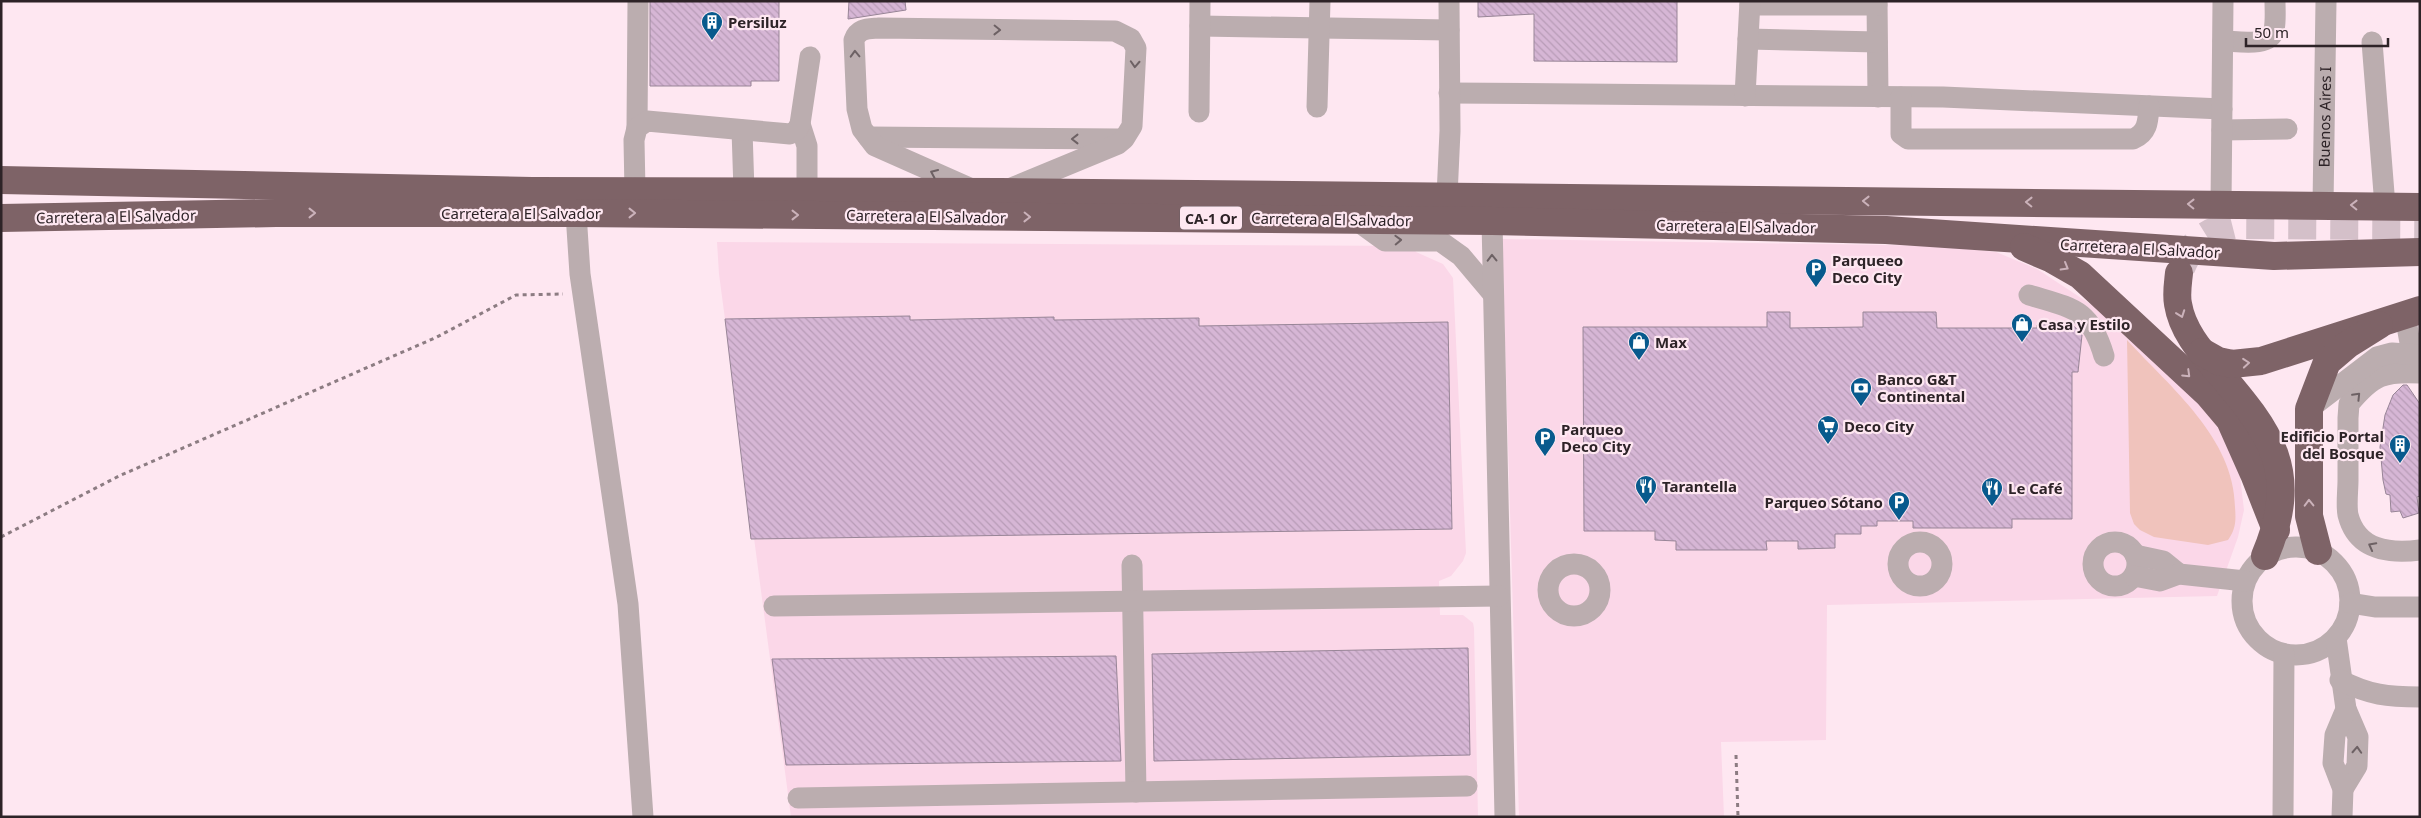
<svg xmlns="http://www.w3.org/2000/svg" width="2421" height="818" viewBox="0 0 2421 818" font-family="'Noto Sans',sans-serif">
<defs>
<pattern id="building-back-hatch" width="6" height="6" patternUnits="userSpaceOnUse" patternTransform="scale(1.25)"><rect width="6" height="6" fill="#d6b6d5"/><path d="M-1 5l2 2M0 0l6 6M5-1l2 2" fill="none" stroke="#b89cb7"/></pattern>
</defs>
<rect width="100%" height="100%" fill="#fee7f1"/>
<g fill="#fbd7e8">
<path d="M1502,239L1944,246L1996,252L2037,269L2104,313L2218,422L2238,459L2244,510L2238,537L2217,596L1827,605L1826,740L1721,742L1724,817H1519Z"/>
<path d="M717,242L1413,246L1416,252L1443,264L1453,278L1466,553L1463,561L1451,576L1439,581L1440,615H1463L1473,623L1474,628L1478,817H791L719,274Z"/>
</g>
<path fill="#f0c3bc" d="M2127,340C2171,388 2234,438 2235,507C2236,520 2236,529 2228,540L2208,545L2154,537L2140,530L2134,524L2130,513Z"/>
<g fill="url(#building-back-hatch)" stroke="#988597">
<path d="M650,1H779V81H751V86H650Z"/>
<path d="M849,1H905L906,10L848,19Z"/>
<path d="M1478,1H1677V62L1534,61V14L1478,17Z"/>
<path d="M1767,312H1790V328L1863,327V312H1936L1937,328H2037V325L2072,324L2082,335L2078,372H2072V519H2012V528H1913V521H1877V526H1861V534H1835V548L1798,549V541H1766L1767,550H1676V541L1655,540V531H1584L1583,327H1767Z"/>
<path d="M910,316V320L1054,317V320L1199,318V326L1448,322L1452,529L751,539L725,319Z"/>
<path d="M2403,385H2407L2420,404V496L2417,497L2419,513L2403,518L2400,511L2391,512L2390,495L2386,494L2383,480L2380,447L2385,415L2393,395Z"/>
<path d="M1468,648L1470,755L1154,761L1152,654Z"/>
<path d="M1116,656L1121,761L786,765L772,659Z"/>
</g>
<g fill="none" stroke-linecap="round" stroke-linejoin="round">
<path stroke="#d4c0c9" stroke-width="28" stroke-dasharray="28 14" stroke-linecap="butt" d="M2181,268C2192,242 2205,232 2233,225L2420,226"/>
<g stroke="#8c7c82" stroke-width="3" stroke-dasharray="4 4" stroke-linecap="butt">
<path d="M1,537L119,476L437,337L516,295L563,294"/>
<path d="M1736,755L1738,817"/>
</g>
<g stroke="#bbadaf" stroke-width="21">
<path d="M1877,1L1878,97"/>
<path d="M1750,5H1877"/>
<path d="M1200,26L1449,30"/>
<path d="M1748,39L1877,42"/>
<path d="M2223,41C2237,41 2270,48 2274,30C2276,21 2275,10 2275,1"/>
<path d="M2372,42L2385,206"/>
<path d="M1449,93L1943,97L2222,109"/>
<path d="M1745,96L1750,1"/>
<path d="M1901,97V134L1908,139H2133C2148,133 2148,121 2149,106"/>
<path d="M1317,107L1320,1"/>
<path d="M1199,112L1200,1"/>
<path d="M800,124L807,146V192"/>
<path d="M637,128L638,1"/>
<path d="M742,130L744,191"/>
<path d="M2222,130L2287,129"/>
<path d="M868,137L1119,139"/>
<path d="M972,189L875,146L862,129L857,109L854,40C858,28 868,29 879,28L1115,31L1131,39L1136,48L1132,126L1124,139L1118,144L1009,189"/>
<path d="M635,191L634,140L637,128L647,121L790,134L797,130L800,124L810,57"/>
<path d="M1447,196L1450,131L1449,1"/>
<path d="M2221,204L2223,1"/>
<path id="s1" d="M2323,205L2326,1"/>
<path d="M576,213L580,274L628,604L643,817"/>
<path d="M1356,220L1385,241H1440L1461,256L1493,294"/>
<path d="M1492,221L1505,817"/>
<path d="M2029,295C2072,308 2090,308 2104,356"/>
<path d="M2405,315L2412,354"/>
<path d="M2420,373C2384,371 2373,375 2349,404L2348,418C2348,439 2348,459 2348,480C2348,491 2346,505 2348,515C2357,550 2389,554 2420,550"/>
<path d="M2309,409L2377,357L2392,353L2420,355"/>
<circle cx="1920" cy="564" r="22"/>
<circle cx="2115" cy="564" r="22"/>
<circle cx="2296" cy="601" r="54"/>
<path d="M2135,555L2163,561L2179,574"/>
<circle cx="1574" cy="590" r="26"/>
<path d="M1132,565L1136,792"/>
<path d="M2134,576L2160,581L2179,574L2245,581"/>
<path d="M2350,603L2375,607H2420"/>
<path d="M774,606L1499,596"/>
<path d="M2336,638L2346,709L2358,737L2357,766L2343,789"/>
<path d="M2340,680C2369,695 2388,697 2420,697"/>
<path d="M798,798L1467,786"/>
<path d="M2283,817L2284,654"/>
<path d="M2342,817L2343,789L2333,763L2335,735L2346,709"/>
</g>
<g stroke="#7e6367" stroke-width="28">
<path d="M1,180L532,191L1002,192L2420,207"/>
<path d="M1,218L276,213H576L1492,221L1886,230L2274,256L2420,252"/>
<path d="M2024,247L2052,259L2080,275L2208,394L2230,420L2254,474L2276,530"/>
<path d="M2179,273C2178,283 2176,294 2178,304C2182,329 2199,350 2216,369C2271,433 2301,471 2265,556"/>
<path d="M2202,352L2218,361L2232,364L2261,361L2420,310"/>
<path d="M2318,551L2309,516V409L2327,362L2347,345L2379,325"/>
</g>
</g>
<defs><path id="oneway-chevron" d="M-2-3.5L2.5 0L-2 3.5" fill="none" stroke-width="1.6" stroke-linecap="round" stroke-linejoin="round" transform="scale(1.25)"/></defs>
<g stroke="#6d6164">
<use href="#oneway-chevron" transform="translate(997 30) rotate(1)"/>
<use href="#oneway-chevron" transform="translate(855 54) rotate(-92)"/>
<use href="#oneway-chevron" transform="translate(1135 64) rotate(93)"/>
<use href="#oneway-chevron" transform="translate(1075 139) rotate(-180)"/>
<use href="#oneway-chevron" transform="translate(934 173) rotate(-156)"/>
<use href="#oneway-chevron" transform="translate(1398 240) rotate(-2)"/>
<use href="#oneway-chevron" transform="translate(1492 258) rotate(-91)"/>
<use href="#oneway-chevron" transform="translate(2357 396) rotate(-46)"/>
<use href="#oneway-chevron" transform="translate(2372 546) rotate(-152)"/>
<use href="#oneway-chevron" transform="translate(2357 750) rotate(-87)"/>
</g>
<g stroke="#cbb2ba">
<use href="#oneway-chevron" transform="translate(1866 201) rotate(-179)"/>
<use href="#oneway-chevron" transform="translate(2029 202) rotate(-179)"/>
<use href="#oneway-chevron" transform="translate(2191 204) rotate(-179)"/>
<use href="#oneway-chevron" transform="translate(2354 205) rotate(-179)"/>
<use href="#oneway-chevron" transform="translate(312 213)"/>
<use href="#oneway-chevron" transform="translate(632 213)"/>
<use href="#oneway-chevron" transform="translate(795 215)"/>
<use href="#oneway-chevron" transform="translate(1027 217) rotate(1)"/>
<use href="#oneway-chevron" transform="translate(2065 267) rotate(30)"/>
<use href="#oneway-chevron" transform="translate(2181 314) rotate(70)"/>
<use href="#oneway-chevron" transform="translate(2246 363) rotate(-5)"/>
<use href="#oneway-chevron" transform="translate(2187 374) rotate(44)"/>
<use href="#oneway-chevron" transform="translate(2309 503) rotate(-91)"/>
</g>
<defs>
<g id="building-pin" transform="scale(1.125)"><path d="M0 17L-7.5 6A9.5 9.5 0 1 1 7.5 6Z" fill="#085a8d" stroke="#fee7f1"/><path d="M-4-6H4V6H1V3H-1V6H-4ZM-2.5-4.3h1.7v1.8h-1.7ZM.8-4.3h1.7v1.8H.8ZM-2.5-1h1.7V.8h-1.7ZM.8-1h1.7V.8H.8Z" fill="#fff"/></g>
<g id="parking-pin" transform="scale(1.125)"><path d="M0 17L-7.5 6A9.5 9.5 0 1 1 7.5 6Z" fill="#085a8d" stroke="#fee7f1"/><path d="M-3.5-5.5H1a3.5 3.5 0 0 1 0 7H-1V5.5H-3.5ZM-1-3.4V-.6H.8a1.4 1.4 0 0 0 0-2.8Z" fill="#fff"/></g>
<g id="shop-pin" transform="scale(1.125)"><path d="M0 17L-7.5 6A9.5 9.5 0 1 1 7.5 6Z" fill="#085a8d" stroke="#fee7f1"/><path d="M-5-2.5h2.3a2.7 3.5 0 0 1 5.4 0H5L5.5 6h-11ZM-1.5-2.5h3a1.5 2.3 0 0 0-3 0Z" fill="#fff"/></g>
<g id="bank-pin" transform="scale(1.125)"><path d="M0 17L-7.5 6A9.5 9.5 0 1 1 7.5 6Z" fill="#085a8d" stroke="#fee7f1"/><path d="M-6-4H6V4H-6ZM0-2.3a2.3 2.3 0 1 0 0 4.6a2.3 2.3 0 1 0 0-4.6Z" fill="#fff"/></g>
<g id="supermarket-pin" transform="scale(1.125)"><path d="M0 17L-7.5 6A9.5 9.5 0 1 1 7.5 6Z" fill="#085a8d" stroke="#fee7f1"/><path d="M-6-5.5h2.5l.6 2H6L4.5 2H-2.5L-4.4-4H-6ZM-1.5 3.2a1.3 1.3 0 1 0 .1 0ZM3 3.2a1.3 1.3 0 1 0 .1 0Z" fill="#fff"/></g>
<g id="restaurant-pin" transform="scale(1.125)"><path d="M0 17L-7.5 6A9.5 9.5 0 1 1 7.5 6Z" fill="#085a8d" stroke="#fee7f1"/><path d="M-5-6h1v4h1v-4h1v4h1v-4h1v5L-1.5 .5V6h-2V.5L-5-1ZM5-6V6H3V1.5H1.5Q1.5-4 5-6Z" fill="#fff"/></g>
</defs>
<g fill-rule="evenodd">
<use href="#building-pin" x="712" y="22"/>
<use href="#parking-pin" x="1816" y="269"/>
<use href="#shop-pin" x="2022" y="324"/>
<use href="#shop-pin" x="1639" y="342"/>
<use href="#bank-pin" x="1861" y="388"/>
<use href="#supermarket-pin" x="1828" y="426"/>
<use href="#parking-pin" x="1545" y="438"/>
<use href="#building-pin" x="2400" y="445"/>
<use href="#restaurant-pin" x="1646" y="486"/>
<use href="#restaurant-pin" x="1992" y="488"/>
<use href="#parking-pin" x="1899" y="502"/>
</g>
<g text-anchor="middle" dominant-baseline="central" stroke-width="4.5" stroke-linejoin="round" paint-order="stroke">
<rect fill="#fee7f1" stroke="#6c5e64" stroke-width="1" x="1180" y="206.5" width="62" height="23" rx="4"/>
<g font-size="14" font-weight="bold" fill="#2d2327">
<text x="1211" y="218">CA-1 Or</text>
</g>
<g font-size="15" font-weight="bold" fill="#2d2327" stroke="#fee7f1" text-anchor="start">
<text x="728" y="22">Persiluz</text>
<text x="1832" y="260">Parqueeo<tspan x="1832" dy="17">Deco City</tspan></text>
<text x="2038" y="324">Casa y Estilo</text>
<text x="1655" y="342">Max</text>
<text x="1877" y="379">Banco G&amp;T<tspan x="1877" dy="17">Continental</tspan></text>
<text x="1844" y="426">Deco City</text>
<text x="1561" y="429">Parqueo<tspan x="1561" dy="17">Deco City</tspan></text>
<text x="2384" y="436" text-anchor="end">Edificio Portal<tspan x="2384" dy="17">del Bosque</tspan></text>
<text x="1662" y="486">Tarantella</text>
<text x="2008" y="488">Le Café</text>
<text x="1883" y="502" text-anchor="end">Parqueo Sótano</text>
</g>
<g font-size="15" fill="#2d2327" stroke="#fee7f1">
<text stroke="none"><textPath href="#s1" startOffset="88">Buenos Aires I</textPath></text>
<text x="521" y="213">Carretera a El Salvador</text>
<text transform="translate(116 216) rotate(-1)">Carretera a El Salvador</text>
<text transform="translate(926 216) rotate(1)">Carretera a El Salvador</text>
<text transform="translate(1331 219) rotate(1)">Carretera a El Salvador</text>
<text transform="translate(1736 226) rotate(1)">Carretera a El Salvador</text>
<text transform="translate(2140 248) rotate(3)">Carretera a El Salvador</text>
</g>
</g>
<rect width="2421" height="818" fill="none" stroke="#2d2327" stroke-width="5"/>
<path d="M2246 38v8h142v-8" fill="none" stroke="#2d2327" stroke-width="2.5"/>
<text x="2254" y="38" font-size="15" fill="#2d2327" stroke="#fee7f1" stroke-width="4" paint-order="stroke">50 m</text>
</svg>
